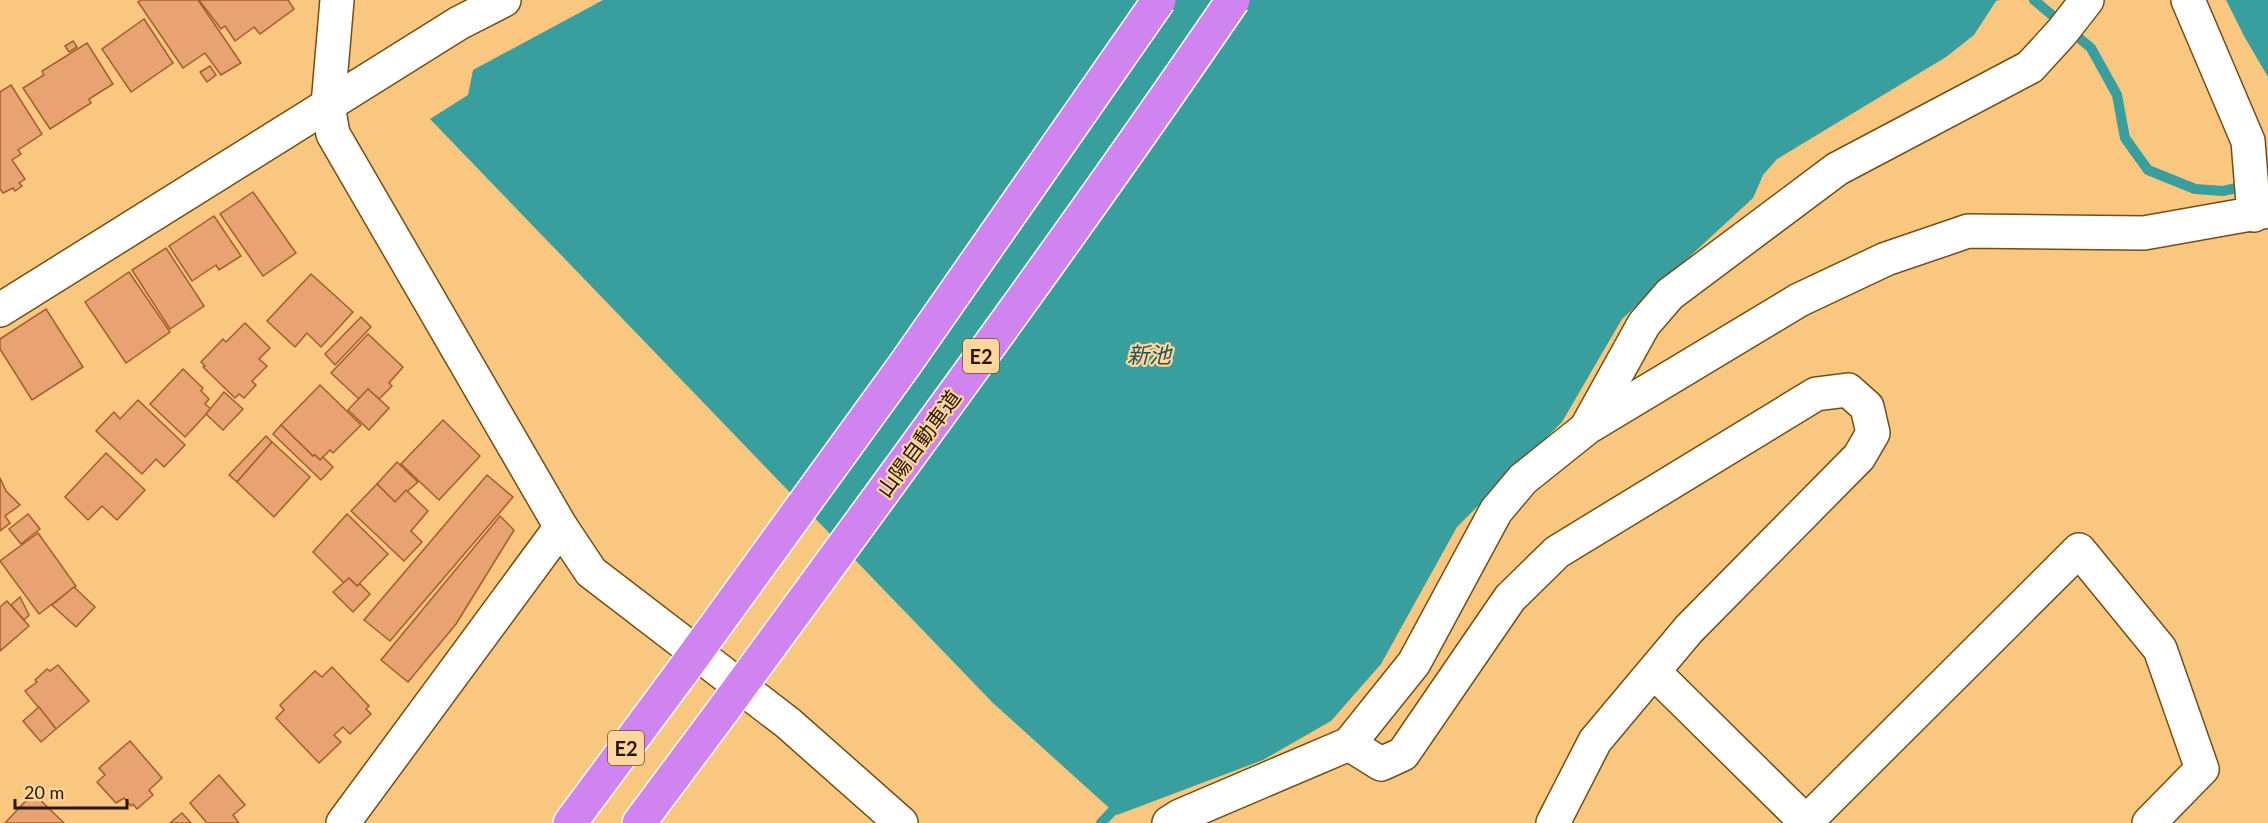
<svg xmlns="http://www.w3.org/2000/svg" width="2268" height="823" viewBox="0 0 2268 823" font-family="Lato,'Noto Sans JP',sans-serif">
<rect width="100%" height="100%" fill="#f9c77f"/>
<g fill="#389e9e">
<path d="M603,0H2000L1996,1L1974,35L1946,57L1777,159L1763,175L1753,198L1622,319L1562,422L1457,527L1381,664L1331,721L1263,760L1117,815L993,703L430,119L468,95L473,70Z"/>
<path d="M2226,0H2268V77L2244,36Z"/>
</g>
<g fill="none" stroke-linecap="round" stroke-linejoin="round">
<g stroke="#389e9e" stroke-width="10">
<path d="M2034,0L2091,48L2117,95L2125,138L2148,170L2195,189L2223,191L2268,181"/>
<path d="M1101,823L1122,801"/>
</g>
</g>
<g fill="#e9a271" stroke="#a15f2e" stroke-width="1.5">
<path d="M141,0H198L241,63L221,75L205,53L183,68L138,2Z"/>
<path d="M199,0H288L294,9L260,34L254,27L235,41L225,26L221,29Z"/>
<path d="M144,19L173,63L131,92L102,49Z"/>
<path d="M73,41L77,47L69,52L65,46Z"/>
<path d="M87,43L113,84L89,99L91,103L50,129L23,88L44,75L42,71Z"/>
<path d="M210,66L216,75L207,82L200,72Z"/>
<path d="M11,85L42,134L18,150L21,154L12,160L25,179L19,183L22,186L15,191L13,188L3,193L0,189V92Z"/>
<path d="M253,192L296,253L263,276L220,214Z"/>
<path d="M214,216L241,256L219,270L216,265L192,281L169,246Z"/>
<path d="M166,248L204,306L170,329L132,270Z"/>
<path d="M129,272L170,332L126,363L85,302Z"/>
<path d="M311,274L353,312L321,347L307,333L295,347L267,321Z"/>
<path d="M46,309L83,367L32,400L0,349V339Z"/>
<path d="M361,317L371,327L335,365L325,354Z"/>
<path d="M245,323L270,348L259,359L267,366L252,381L256,385L244,398L239,394L235,398L203,367L205,366L201,362L223,339L226,342Z"/>
<path d="M368,334L403,367L389,383L392,386L379,399L368,389L359,399L331,373Z"/>
<path d="M183,369L203,388L201,391L209,399L205,404L211,409L185,437L150,404Z"/>
<path d="M320,385L361,425L333,453L330,450L320,460L315,455L313,456L281,425Z"/>
<path d="M368,389L389,408L369,430L348,410Z"/>
<path d="M224,392L243,409L223,430L206,414Z"/>
<path d="M138,400L185,445L164,467L156,459L142,474L96,431L114,412L120,419Z"/>
<path d="M443,420L480,456L439,500L401,464Z"/>
<path d="M281,425L313,456L315,455L320,460L323,457L333,467L321,480L273,434Z"/>
<path d="M266,436L272,442L237,482L229,475Z"/>
<path d="M272,442L310,477L274,517L237,482Z"/>
<path d="M106,453L145,490L117,520L102,506L88,520L65,497Z"/>
<path d="M397,462L418,482L395,502L377,484Z"/>
<path d="M487,475L513,497L390,641L364,620Z"/>
<path d="M0,478L6,491L20,505L5,516L10,523L0,531Z"/>
<path d="M377,484L395,502L406,490L428,511L411,531L422,542L404,561L351,511Z"/>
<path d="M28,514L40,529L21,544L9,529Z"/>
<path d="M347,514L388,554L357,586L349,578L344,583L313,552Z"/>
<path d="M500,516L514,530L456,624L408,682L381,660Z"/>
<path d="M38,533L76,586L39,614L0,561Z"/>
<path d="M349,578L357,586L360,584L370,594L353,612L333,592Z"/>
<path d="M74,587L95,607L76,627L52,605Z"/>
<path d="M20,597L29,615L24,620L11,605Z"/>
<path d="M7,601L29,626L0,651V607Z"/>
<path d="M58,665L89,701L56,729L25,691L37,682L35,680L47,669L50,671Z"/>
<path d="M332,667L369,706L366,709L371,714L350,734L343,727L334,735L341,742L319,763L276,718L284,710L280,705L315,671L322,677Z"/>
<path d="M39,707L56,729L41,742L23,721Z"/>
<path d="M130,741L162,778L149,790L153,795L137,809L133,804L131,806L124,798L116,803L97,782L105,775L99,768Z"/>
<path d="M219,775L245,805L233,815L239,823H207L190,803Z"/>
<path d="M33,793L64,823H5Z"/>
<path d="M182,813L191,823H170Z"/>
</g>
<g fill="none" stroke-linecap="round" stroke-linejoin="round">
<g stroke="#724f16" stroke-width="36">
<g id="minor">
<path d="M2188,0L2248,141L2254,215"/>
<path d="M328,105L337,0"/>
<path d="M1588,425L1644,324L1670,294L1837,169L2030,67L2062,32L2087,0"/>
<path d="M561,527L591,572L788,723L901,823"/>
<path d="M1654,672L1807,823"/>
<path d="M1349,744L1381,764L1403,754L1510,598L1557,552L1816,394L1848,390L1867,407L1873,433L1859,457L1689,629L1595,741L1553,823"/>
<path d="M1169,823L1180,816L1349,744L1414,663L1496,511L1523,479L1588,427L1799,300L1886,259L1968,231L2144,233L2268,211"/>
<path d="M1805,823L2079,550L2160,649L2202,769L2149,823"/>
</g>
</g>
<g stroke="#724f16" stroke-width="36">
<g id="tertiary">
<path d="M328,105L333,134L561,527L343,823"/>
<path d="M0,310L459,23L504,0"/>
</g>
</g>
<g stroke="#fff" stroke-width="36">
<g id="motorway">
<path d="M570,823L682,672"/>
<path d="M639,823L724,709"/>
</g>
</g>
<use href="#minor" stroke="#fff" stroke-width="33"/>
<use href="#tertiary" stroke="#fff" stroke-width="33"/>
<use href="#motorway" stroke="#cf84ef" stroke-width="33"/>
<g stroke="#fff" stroke-width="36" stroke-linecap="butt">
<g id="motorway-bridge">
<path d="M682,672L906,363L1159,0"/>
<path d="M724,709C896,474 1069,240 1233,0"/>
</g>
</g>
<use href="#motorway-bridge" stroke="#cf84ef" stroke-width="33"/>
</g>
<g text-anchor="middle" dominant-baseline="central" stroke-width="4.5" stroke-linejoin="round" paint-order="stroke">
<g fill="#ffd69e" stroke="#69502f" stroke-width="1.5">
<rect x="963" y="339" width="36" height="34" rx="4.5"/>
<rect x="608" y="731" width="36" height="34" rx="4.5"/>
</g>
<g font-size="20" font-weight="bold" fill="#291700">
<text x="981" y="356">E2</text>
<text x="626" y="748">E2</text>
</g>
<g font-size="21" fill="#291700" stroke="#ffd69e">
<text transform="translate(918 443) rotate(-54)">山陽自動車道</text>
</g>
<g font-size="22" font-style="italic" fill="#275353" stroke="#ffd69e">
<text x="1149" y="354">新池</text>
</g>
</g>
<path d="M15 799v9h112v-9" fill="none" stroke="#291700" stroke-width="3"/>
<text x="24" y="799" font-size="18" fill="#291700" stroke="#ffd69e" stroke-width="4.5" paint-order="stroke">20 m</text>
</svg>
